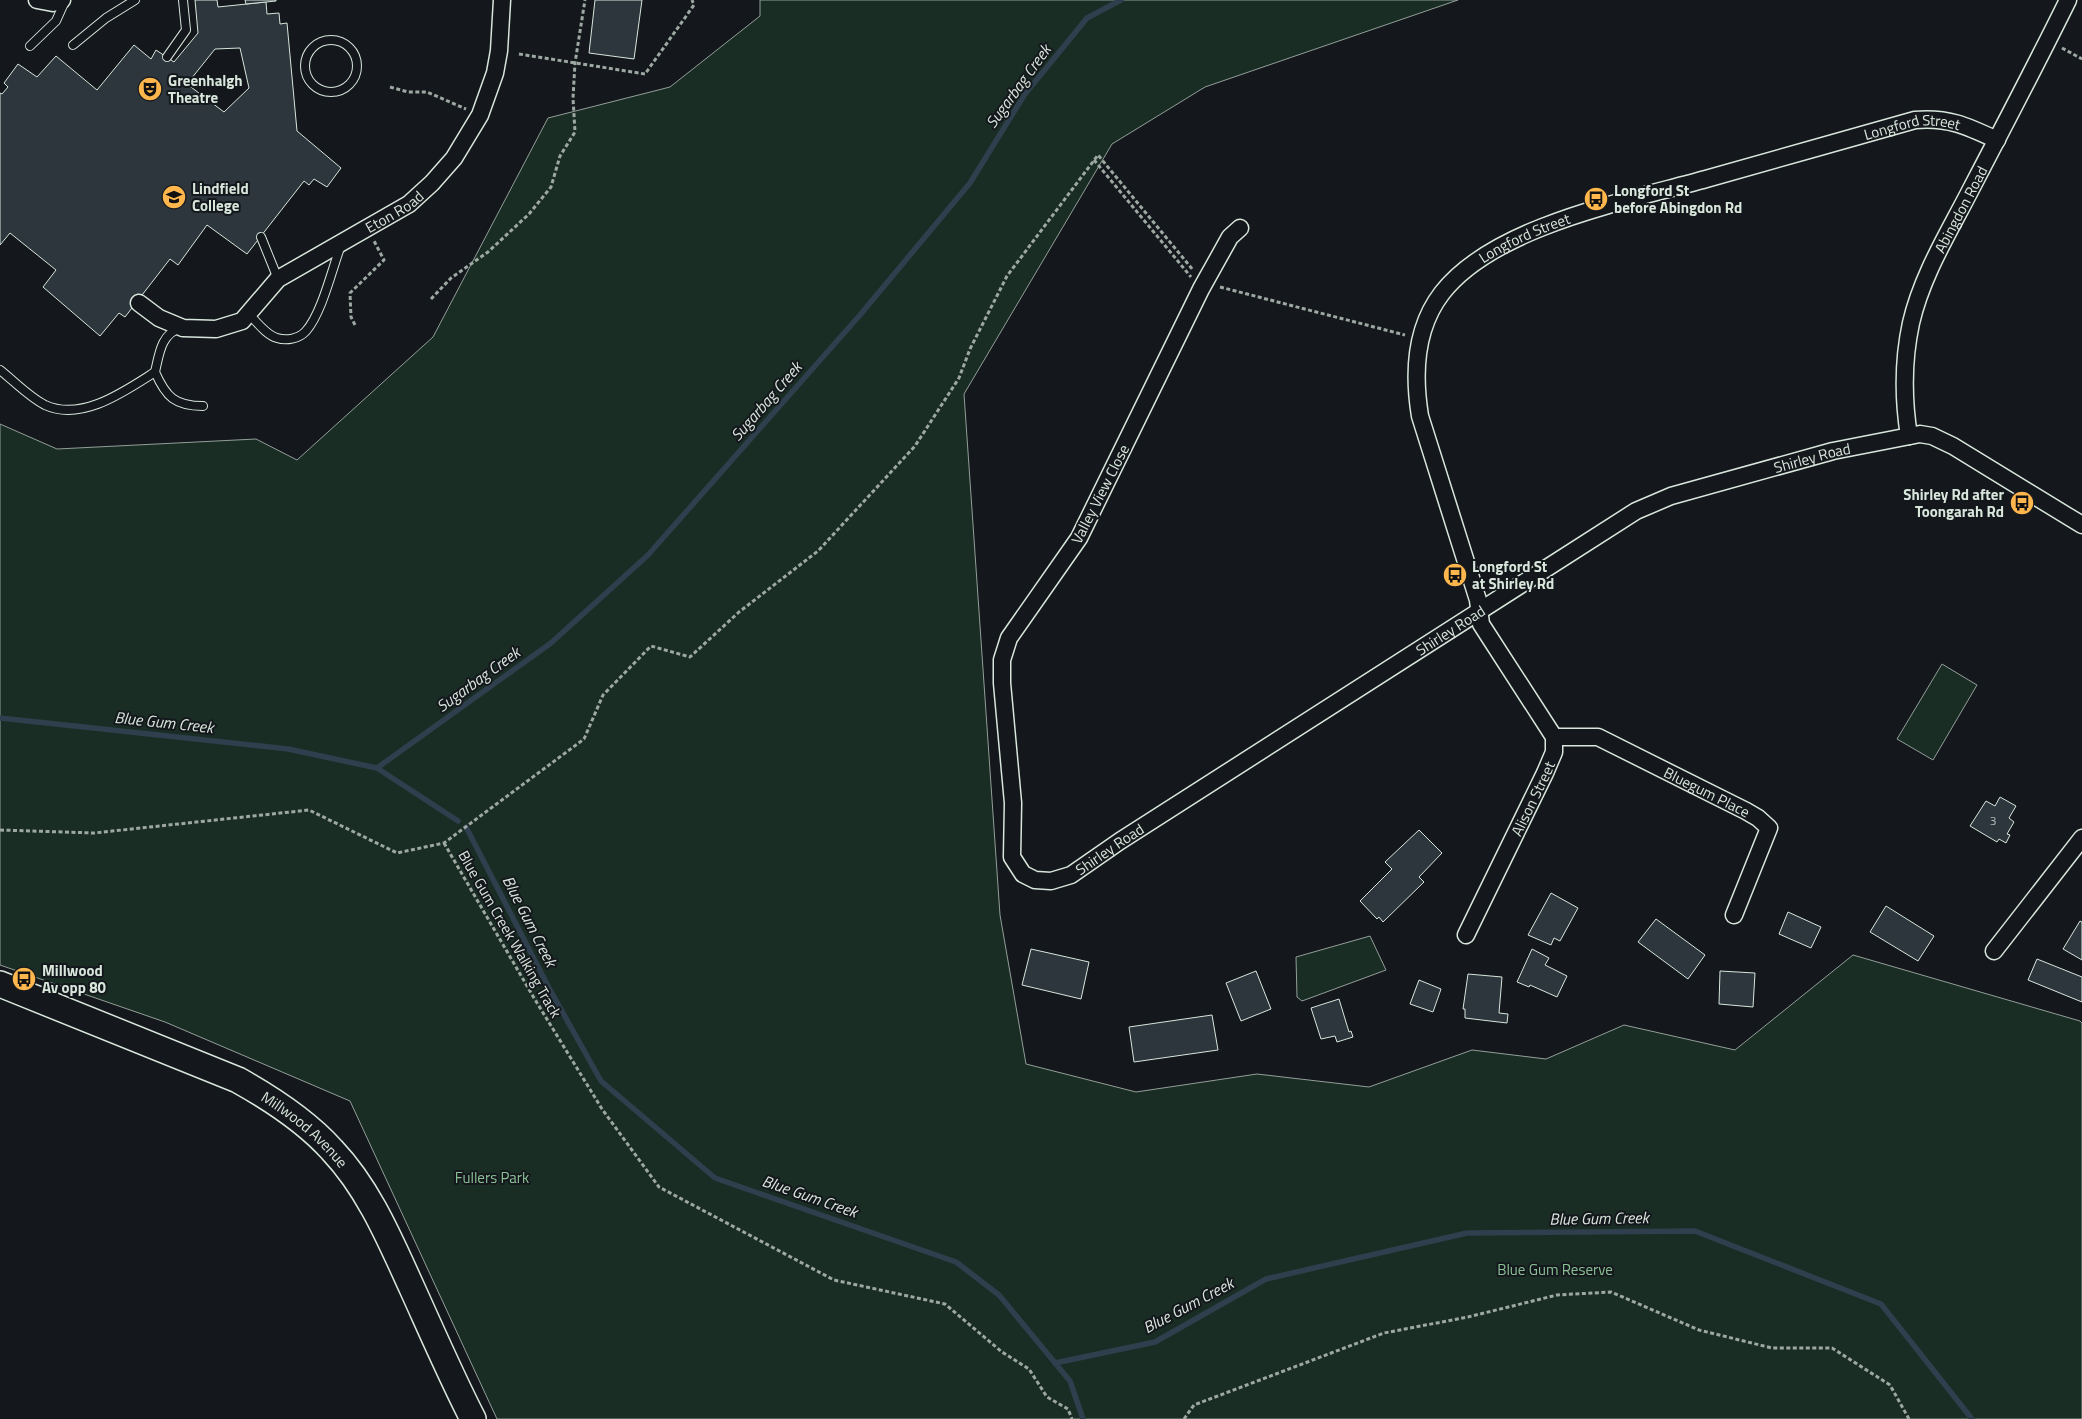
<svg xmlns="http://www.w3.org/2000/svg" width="2082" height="1419" viewBox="0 0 2082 1419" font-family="'Titillium Web',sans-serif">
<rect width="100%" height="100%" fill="#14181c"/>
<g fill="#1a2d24" stroke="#939e99">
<path d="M760,0H1458L1205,87L1112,144L964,394L1000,915L1026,1064L1136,1092L1257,1074L1369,1087L1472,1050L1546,1059L1624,1025L1735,1050L1853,955L2080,1021L2082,1023V1419H497L350,1101L165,1022L0,965V424L57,449L256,439L297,460L433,337L548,118L670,87L760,16Z"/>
<path d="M1942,664L1977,685L1933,760L1897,739Z"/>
<path d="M1370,936L1386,970L1302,1001L1297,997L1296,957Z"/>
</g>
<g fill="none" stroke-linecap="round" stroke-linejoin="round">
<g stroke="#2f3f4d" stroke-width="5.5">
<path d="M0,718L288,749L377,768L458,821"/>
<path d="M377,768L551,643L648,555L860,315L970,183L1025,94L1087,18L1121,0"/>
<path d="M466,827L549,988L601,1081L715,1178L956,1262L999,1295L1070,1381L1083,1419"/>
<path d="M1055,1363L1155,1342L1266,1279L1467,1233L1695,1231L1881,1304L1972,1419"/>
</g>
</g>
<g fill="#2c363c" stroke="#d8e6dc" fill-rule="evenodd">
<path d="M195,0H217L218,7L266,2L267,14L279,13L280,24L287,23L297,131L341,168L327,187L314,179L309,185L304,181L247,254L207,225L178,265L170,259L125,317L119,313L100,336L43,287L56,270L10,233L0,245V93L2,94L8,87L4,83L18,64L37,77L56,56L97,90L134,45L151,59L156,50L174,62L198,33ZM240,48L249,88L224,112L187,84L215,49Z"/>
<path d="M245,0H276V1L246,4Z"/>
<path d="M595,0H642L634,59L589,53Z"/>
<path d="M2000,797L2016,806L2009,818L2014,822L2007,834L2010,835L2006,843L1999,839L1997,842L1970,826L1986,801L1995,806Z"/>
<path d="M1419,830L1442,853L1419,877L1424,882L1383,922L1379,917L1377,919L1360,901L1392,869L1385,862Z"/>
<path d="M1551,893L1578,908L1560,941L1554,938L1551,945L1528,935Z"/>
<path d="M1886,906L1934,936L1918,961L1870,932Z"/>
<path d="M1788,912L1821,927L1811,948L1779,934Z"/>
<path d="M1656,919L1705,955L1688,979L1638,942Z"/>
<path d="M2080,921L2082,922V960L2063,949Z"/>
<path d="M1031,949L1089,962L1081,999L1022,985Z"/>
<path d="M1532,949L1549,958L1545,965L1567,976L1557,997L1530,985L1529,987L1517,982Z"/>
<path d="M2037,959L2082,977V1002L2028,980Z"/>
<path d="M1256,971L1271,1009L1241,1021L1226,983Z"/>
<path d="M1720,971L1755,973L1753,1007L1719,1004Z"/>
<path d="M1468,974L1502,977L1499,1013L1508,1014L1507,1023L1465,1018V1009H1463Z"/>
<path d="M1419,980L1441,989L1433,1012L1410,1004Z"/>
<path d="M1339,999L1349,1032L1351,1031L1353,1037L1337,1042L1335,1036L1321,1039L1311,1008Z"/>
<path d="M1212,1015L1218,1050L1134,1062L1129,1027Z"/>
</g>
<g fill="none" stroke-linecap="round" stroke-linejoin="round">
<g stroke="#d8e6dc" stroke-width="10">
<g id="lane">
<circle cx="331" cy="66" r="26"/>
<path d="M73,45L106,18L135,0"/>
<path d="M30,46L56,21L65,1"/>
<path d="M167,57L186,30L183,0"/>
<path d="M261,237L278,279"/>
<path d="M248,313C256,321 266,335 277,338C286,341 299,339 306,331C322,313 332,269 341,245"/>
<path d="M181,328C161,333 159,355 155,372C166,397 175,406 203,406"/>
<path d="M0,370C14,381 29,397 45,405C82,422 125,391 155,372"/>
</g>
</g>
<g stroke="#d8e6dc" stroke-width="19">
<g id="street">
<path d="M37,0L53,3L62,0"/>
<path id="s1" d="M1240,228L1230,237L1201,289L1079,538L1009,638L1002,660V683L1013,803L1012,857L1023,874L1035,880L1051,881L1071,875L1120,841L1636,511L1671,496L1833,451L1920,434L1932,436L1953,446L2082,525"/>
<path id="s2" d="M139,303L159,318L183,328L216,329L242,321L278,279L409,204L432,183L454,158L480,115L495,73L499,51L502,0"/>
<path id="s3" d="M1909,436C1903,398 1903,360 1911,323C1922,275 1949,232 1971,189C2004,126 2037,63 2068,0"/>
<path id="s4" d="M1554,737H1598L1746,811L1758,818L1769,828L1734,915"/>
<path id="s5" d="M1466,935L1545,773L1554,752V737L1481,624L1478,600L1420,416C1413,373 1415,328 1442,293C1494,226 1627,201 1706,179C1776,159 1845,140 1915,120C1948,117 1967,126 1997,140"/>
<path d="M1994,951L2082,838"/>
</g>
</g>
<g stroke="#d8e6dc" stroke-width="28">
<g id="primary">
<path id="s6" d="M0,984L238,1080C272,1099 306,1121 332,1150C369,1189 390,1240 412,1288C432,1332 451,1376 473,1419"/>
</g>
</g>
<g stroke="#9da8a2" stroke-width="3" stroke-dasharray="4 2.5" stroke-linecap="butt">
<path d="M2062,48L2082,59"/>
<path d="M519,54L645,74L694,5L692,0"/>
<path d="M390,87L408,92H427L466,109"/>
<path d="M1094,160L1191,277"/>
<path d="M1220,287L1405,335"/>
<path d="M431,299L451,278L488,252L529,214L551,187L560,156L575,132L573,98L575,63L585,0"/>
<path d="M355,325L351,317L350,293L384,260L374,241"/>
<path d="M0,830L94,833L309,810L397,853L444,843L584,739L603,695L651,646L690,657L739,612L818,551L915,446L959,378L970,349L1007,276L1098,155L1193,270"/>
<path d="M444,843L534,998L602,1109L659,1187L834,1280L945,1304L1002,1352L1029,1369L1047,1397L1068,1409L1072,1419"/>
<path d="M1184,1419L1194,1405L1384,1333L1468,1317L1557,1295L1611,1292L1699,1330L1772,1348H1832L1890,1385L1909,1419"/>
</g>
<use href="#lane" stroke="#14181c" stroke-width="8"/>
<use href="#street" stroke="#14181c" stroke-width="16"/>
<use href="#primary" stroke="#14181c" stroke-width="25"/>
</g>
<defs>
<g id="theatre-disc" transform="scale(1.25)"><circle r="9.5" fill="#ffb74d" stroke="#14181c"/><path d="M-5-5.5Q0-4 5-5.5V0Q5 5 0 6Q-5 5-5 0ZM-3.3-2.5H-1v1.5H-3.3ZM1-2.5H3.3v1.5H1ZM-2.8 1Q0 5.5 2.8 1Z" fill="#111"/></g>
<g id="school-disc" transform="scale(1.25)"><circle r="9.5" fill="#ffb74d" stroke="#14181c"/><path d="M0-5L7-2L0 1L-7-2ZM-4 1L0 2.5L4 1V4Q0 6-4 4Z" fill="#111"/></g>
<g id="bus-disc" transform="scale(1.25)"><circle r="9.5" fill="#ffb74d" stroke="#14181c"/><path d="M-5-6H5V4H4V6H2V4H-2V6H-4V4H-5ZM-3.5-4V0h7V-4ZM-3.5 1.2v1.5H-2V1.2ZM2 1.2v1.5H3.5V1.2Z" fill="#111"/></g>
</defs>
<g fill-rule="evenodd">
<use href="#theatre-disc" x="150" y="89"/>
<use href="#school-disc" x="174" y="197"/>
<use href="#bus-disc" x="1596" y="199"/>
<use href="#bus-disc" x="2022" y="503"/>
<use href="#bus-disc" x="1455" y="575"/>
<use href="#bus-disc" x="24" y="979"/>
</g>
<g text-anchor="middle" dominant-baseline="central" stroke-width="4" stroke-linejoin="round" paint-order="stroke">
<g font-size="12" fill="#adbab4">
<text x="1993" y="820">3</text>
</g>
<g font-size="15" font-weight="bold" fill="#d8e6dc" stroke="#14181c" text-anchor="start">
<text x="168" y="80">Greenhalgh<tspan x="168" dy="17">Theatre</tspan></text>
<text x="192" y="188">Lindfield<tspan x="192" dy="17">College</tspan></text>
<text x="1614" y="190">Longford St<tspan x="1614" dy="17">before Abingdon Rd</tspan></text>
<text x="2004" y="494" text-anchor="end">Shirley Rd after<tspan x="2004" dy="17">Toongarah Rd</tspan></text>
<text x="1472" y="566">Longford St<tspan x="1472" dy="17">at Shirley Rd</tspan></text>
<text x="42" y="970">Millwood<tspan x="42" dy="17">Av opp 80</tspan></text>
</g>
<g font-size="15" fill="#d8e6dc" stroke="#14181c">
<text stroke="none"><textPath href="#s5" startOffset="1204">Longford Street</textPath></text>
<text stroke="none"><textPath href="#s2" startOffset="301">Eton Road</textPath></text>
<text stroke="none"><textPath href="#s3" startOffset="238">Abingdon Road</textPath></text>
<text stroke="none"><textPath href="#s5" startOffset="799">Longford Street</textPath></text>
<text stroke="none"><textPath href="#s1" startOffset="1620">Shirley Road</textPath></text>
<text transform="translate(1100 494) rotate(-63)">Valley View Close</text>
<text stroke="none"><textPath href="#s1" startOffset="1215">Shirley Road</textPath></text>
<text stroke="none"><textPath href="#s4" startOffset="166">Bluegum Place</textPath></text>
<text stroke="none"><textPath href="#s5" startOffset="152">Alison Street</textPath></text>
<text stroke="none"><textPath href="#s1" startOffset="810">Shirley Road</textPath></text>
<text transform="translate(510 934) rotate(60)">Blue Gum Creek Walking Track</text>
<text stroke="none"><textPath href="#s6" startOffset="340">Millwood Avenue</textPath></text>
</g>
<g font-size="15" fill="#8ac095" stroke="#14181c">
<text x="492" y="1177">Fullers Park</text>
<text x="1555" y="1269">Blue Gum Reserve</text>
</g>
<g font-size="16" font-style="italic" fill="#d8e6dc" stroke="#14181c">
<text transform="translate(1018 86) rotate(-54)">Sugarbag Creek</text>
<text transform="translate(766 401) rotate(-49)">Sugarbag Creek</text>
<text transform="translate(478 679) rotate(-36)">Sugarbag Creek</text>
<text transform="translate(164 722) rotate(6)">Blue Gum Creek</text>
<text transform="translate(530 921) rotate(63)">Blue Gum Creek</text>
<text transform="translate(810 1196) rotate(19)">Blue Gum Creek</text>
<text transform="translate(1599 1218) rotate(-1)">Blue Gum Creek</text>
<text transform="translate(1188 1305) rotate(-28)">Blue Gum Creek</text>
</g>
</g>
</svg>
